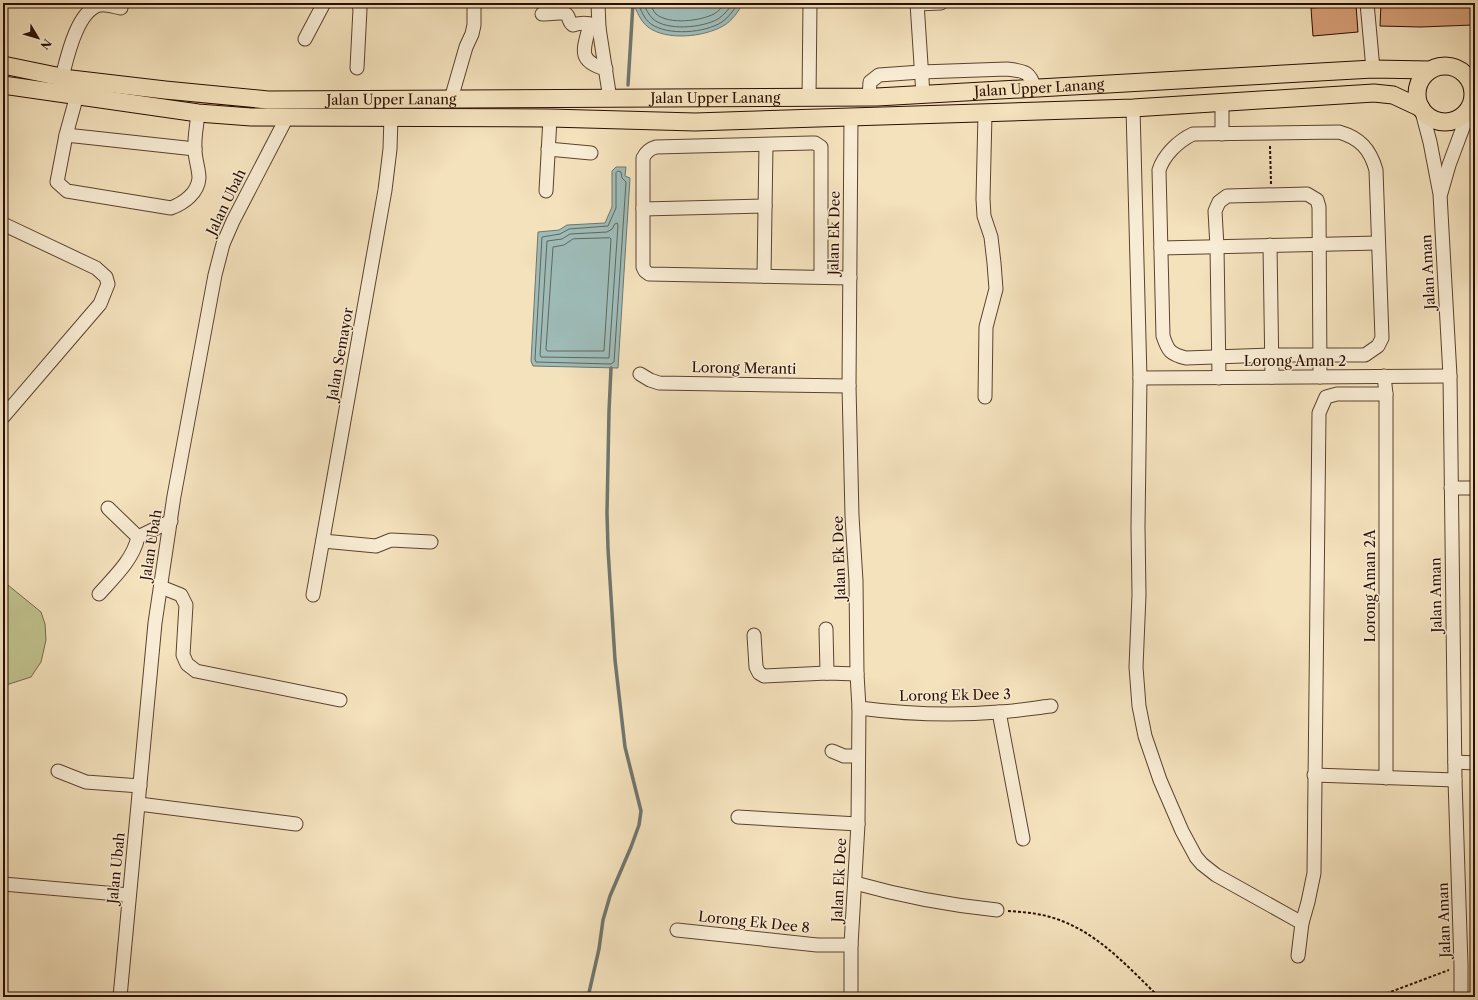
<svg xmlns="http://www.w3.org/2000/svg" width="1478" height="1000" viewBox="0 0 1478 1000" font-family="'Libre Caslon Text',serif">
<rect width="100%" height="100%" fill="#f4e2bd"/>
<filter id="stains"><feTurbulence type="fractalNoise" baseFrequency=".005" numOctaves="4"/><feColorMatrix values="0 0 0 0 .2 0 0 0 0 .09 0 0 0 0 .02 0 0 0 .5 -.17"/></filter>
<radialGradient id="worn" r=".72"><stop offset=".6" stop-color="#630" stop-opacity="0"/><stop offset="1" stop-color="#630" stop-opacity=".3"/></radialGradient>
<path fill="#c0c28e" stroke="#756847" d="M3,581L41,612L45,624L46,640L41,662L31,677L3,686Z"/>
<g fill="#9ebcb8" stroke="#70766e">
<path d="M633,3H743C738,12 732,21 723,26C704,37 666,41 648,27C640,21 637,11 633,3Z"/>
<path d="M616,167H626L625,176L630,178L618,368L533,366L531,361L538,232L559,230L567,225L605,223L612,207V171Z"/>
</g>
<g fill="none" stroke-linecap="round" stroke-linejoin="round">
<g stroke="#64645c" stroke-width="1">
<path d="M638,3C641,10 644,19 651,24C668,36 705,33 722,22C729,17 734,10 738,3"/>
<path d="M643,3C646,9 648,14 653,19C667,31 702,28 718,19C724,15 729,9 733,3"/>
<path d="M650,3C652,7 653,11 656,14C669,25 700,21 714,14C719,11 722,7 726,3"/>
<path d="M618,171L621,172L622,178L626,182L614,362L611,364L536,362L535,359L542,237L560,234L569,229L608,226L616,208V173Z"/>
<path d="M615,224L617,223L618,225L609,358L541,357L540,355L547,241L562,239L570,234L607,232L612,229Z"/>
<path d="M610,238L611,239L604,351H547L546,349L553,247L564,245L573,239Z"/>
</g>
<g stroke="#70766e" stroke-width="3.5">
<path d="M628,85L633,3"/>
<path d="M588,997L599,949L603,920L610,896L631,847L639,825L641,811L625,747L615,660L608,549L607,513L609,411L611,368"/>
</g>
</g>
<g fill="#d8a079" stroke="#2a0d00">
<path d="M1381,3H1473V25L1421,27L1380,26Z"/>
<path d="M1356,5L1358,32L1313,36L1311,8Z"/>
</g>
<g fill="none" stroke-linecap="round" stroke-linejoin="round">
<g stroke="#5c422f" stroke-width="15">
<g id="minor">
<path d="M598,3L599,28L610,99"/>
<path d="M917,3L923,95"/>
<path d="M1367,3L1373,69"/>
<path d="M917,4L941,3"/>
<path d="M542,14C547,14 562,12 566,14C570,17 568,22 573,25C584,22 589,23 599,28"/>
<path d="M590,24C584,49 576,61 606,69"/>
<path d="M305,39L324,3"/>
<path d="M357,68L360,9L358,3"/>
<path d="M62,77C67,58 77,10 100,5C106,4 115,7 121,8"/>
<path d="M77,95L66,135L57,182L67,191L171,208C184,203 198,193 199,178C199,169 195,159 195,150C194,138 197,125 198,113"/>
<path d="M869,97L870,82L879,75L921,72L1007,69C1024,71 1030,71 1035,89"/>
<path d="M809,98L810,3"/>
<path d="M451,99L466,47L472,34L474,25V3"/>
<path d="M1222,103V134"/>
<path d="M1133,108L1140,378L1138,527L1139,595L1136,667L1139,706L1145,736L1160,780L1182,831L1196,857L1202,864L1216,875L1302,923"/>
<path d="M1421,108L1430,142L1440,194L1450,376L1455,780L1461,965V997"/>
<path d="M1339,132C1360,138 1370,149 1376,170L1382,338L1378,346L1365,355H1271L1186,358C1170,354 1168,351 1163,336L1159,170C1164,155 1178,141 1193,134Z"/>
<path d="M66,135L195,149"/>
<path d="M548,149L591,153"/>
<path d="M546,191L550,118"/>
<path d="M1441,193L1449,165L1471,106"/>
<path d="M643,209L765,206"/>
<path d="M3,224L96,268L106,277L108,284L100,304L3,417"/>
<path d="M1270,245L1272,377"/>
<path d="M1161,248L1378,243"/>
<path d="M764,276L766,145"/>
<path d="M821,277V147L815,143H811L656,147C649,149 646,152 643,158V267L645,271L649,274L850,278"/>
<path d="M640,374L650,380L659,383L849,386"/>
<path d="M1384,376L1386,394V778"/>
<path d="M1140,378L1450,376"/>
<path d="M1219,378L1217,247L1215,211L1219,202L1227,196L1307,194L1317,200L1319,207L1320,377"/>
<path d="M985,397L986,327L996,289L994,263L991,237L984,216L983,199L985,114"/>
<path d="M1451,488H1475"/>
<path d="M138,537L171,521"/>
<path d="M323,541L376,546L391,540L431,542"/>
<path d="M161,587L181,595L186,605L183,655L187,664L196,671L340,700"/>
<path d="M99,594C114,577 133,560 138,537L108,508"/>
<path d="M313,595L385,190L390,149L391,117"/>
<path d="M826,629L827,673"/>
<path d="M754,635L756,667L759,673L764,676L827,673L857,674"/>
<path d="M859,708C905,714 953,716 999,712C1017,711 1034,708 1051,706"/>
<path d="M999,712L1023,839"/>
<path d="M832,751L844,756H858"/>
<path d="M1455,762L1475,763"/>
<path d="M58,771L86,782L140,786"/>
<path d="M1314,775L1455,780"/>
<path d="M139,804L296,824"/>
<path d="M738,817L858,824"/>
<path d="M855,883C901,896 948,905 997,910"/>
<path d="M3,884L129,895"/>
<path d="M677,930L817,945H851"/>
<path d="M1298,956L1302,923L1308,902L1314,873L1319,413L1326,397L1337,394H1386"/>
<path d="M120,997L155,623L174,496L215,275L223,244L233,221L287,117"/>
<path d="M851,997V945L858,824L859,708L857,674L856,581L852,516L849,386L851,117"/>
</g>
</g>
<g stroke="#2a0d00" stroke-width="19">
<g id="major">
<path id="s1" d="M3,65L71,79L165,90L268,100L877,97L1373,69L1430,70"/>
<circle cx="1445" cy="94" r="28"/>
<path d="M3,85L198,113L251,117L550,118L695,122L1133,108L1374,93L1393,95L1421,108"/>
</g>
</g>
<g stroke="#2a0d00" stroke-width="2" stroke-dasharray="3 2" stroke-linecap="butt">
<path d="M1270,146L1271,184"/>
<path d="M1008,911C1026,912 1045,914 1062,921C1101,936 1130,969 1159,997"/>
<path d="M1377,997L1449,970"/>
</g>
<use href="#minor" stroke="#f8ecd4" stroke-width="13"/>
<use href="#major" stroke="#f4e2bd" stroke-width="17"/>
</g>
<g text-anchor="middle" dominant-baseline="central" stroke-width="3" stroke-linejoin="round" paint-order="stroke">
<g font-size="14" fill="#2a0d00" stroke="#f8ecd4">
<text stroke="none"><textPath href="#s1" startOffset="1039">Jalan Upper Lanang</textPath></text>
<text stroke="none"><textPath href="#s1" startOffset="715">Jalan Upper Lanang</textPath></text>
<text stroke="none"><textPath href="#s1" startOffset="391">Jalan Upper Lanang</textPath></text>
<text transform="translate(226 202) rotate(-64)">Jalan Ubah</text>
<text transform="translate(834 233) rotate(-89)">Jalan Ek Dee</text>
<text transform="translate(1428 272) rotate(-93)">Jalan Aman</text>
<text transform="translate(340 354) rotate(-80)">Jalan Semayor</text>
<text x="1295" y="361">Lorong Aman 2</text>
<text transform="translate(744 368) rotate(1)">Lorong Meranti</text>
<text transform="translate(151 545) rotate(-81)">Jalan Ubah</text>
<text transform="translate(839 558) rotate(-92)">Jalan Ek Dee</text>
<text transform="translate(1370 586) rotate(-90)">Lorong Aman 2A</text>
<text transform="translate(1436 595) rotate(-91)">Jalan Aman</text>
<text transform="translate(955 695) rotate(-1)">Lorong Ek Dee 3</text>
<text transform="translate(116 868) rotate(-84)">Jalan Ubah</text>
<text transform="translate(839 880) rotate(-87)">Jalan Ek Dee</text>
<text transform="translate(1444 920) rotate(-92)">Jalan Aman</text>
<text transform="translate(754 922) rotate(6)">Lorong Ek Dee 8</text>
</g>
</g>
<rect width="1478" height="1000" fill="none" stroke="#f4e2bd" stroke-width="16"/>
<rect x="4" y="4" width="1470" height="992" fill="none" stroke="#2a0d00" stroke-width="2"/>
<rect x="8" y="8" width="1462" height="984" fill="none" stroke="#2a0d00"/>
<g transform="translate(38 38) rotate(128)" stroke="#f8ecd4" stroke-width="3" paint-order="stroke">
<path d="M0-3L7 15L0 10L-7 15Z" fill="#2a0d00"/>
<text y="-6" font-size="11" font-weight="bold" text-anchor="middle" fill="#2a0d00">N</text>
</g>
<rect width="100%" height="100%" filter="url(#stains)"/>
<rect width="100%" height="100%" fill="url(#worn)"/>
</svg>
